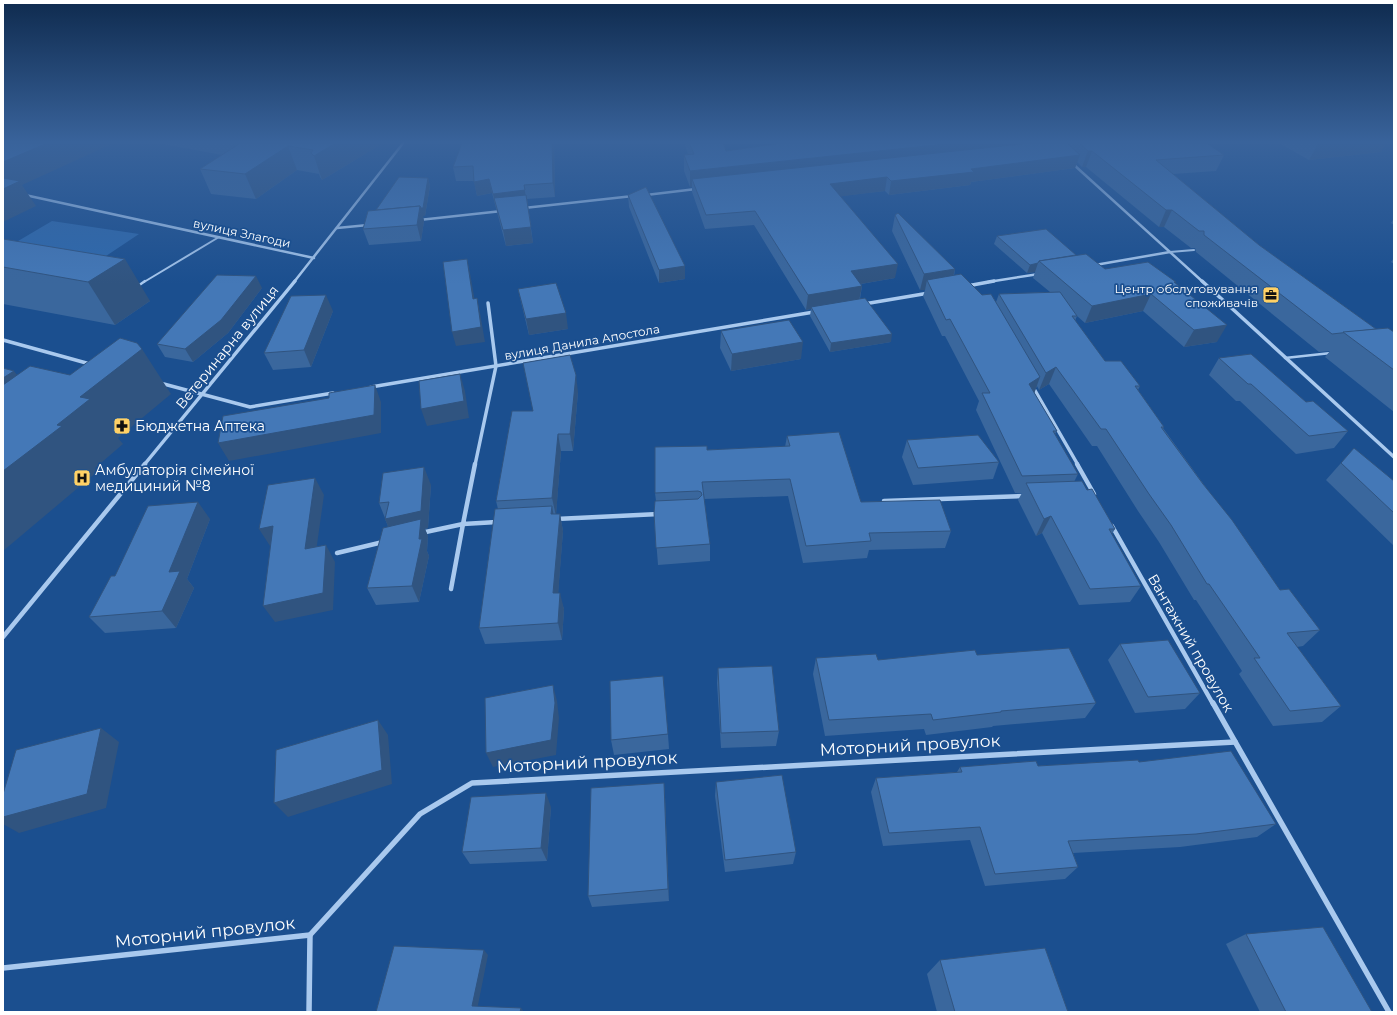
<svg xmlns="http://www.w3.org/2000/svg" width="1397" height="1015" viewBox="0 0 1397 1015" font-family="Montserrat,sans-serif">
<rect width="100%" height="100%" fill="#1b4f8f"/>
<path fill="#2e69ad" d="M52,221L139,234L103,258L13,244Z"/>
<g fill="none" stroke-linecap="round" stroke-linejoin="round">
<g stroke="#a9c9ee" stroke-width="2">
<path d="M1170,252L1194,250"/>
<path d="M144,282L219,237"/>
</g>
<g stroke="#a9c9ee" stroke-width="2.5">
<path d="M138,286L145,281"/>
<path d="M1285,358L1331,353"/>
</g>
<g stroke="#a9c9ee" stroke-width="2.5">
<path d="M1073,164L1203,282"/>
<path d="M25,195L314,258"/>
<path d="M646,195L696,189"/>
<path d="M524,208L633,196"/>
<path d="M419,220L502,211"/>
<path d="M337,228L368,225"/>
<path d="M1095,265L1170,252"/>
<path d="M294,282L404,142"/>
<path d="M988,282L1039,274"/>
</g>
<g stroke="#a9c9ee" stroke-width="3.5">
<path d="M1202,281L1394,457"/>
<path d="M967,286L994,281"/>
<path d="M864,304L929,293"/>
<path d="M3,340L90,364"/>
<path d="M160,383L250,407L333,393"/>
<path d="M371,387L814,312"/>
<path d="M1033,387L1078,465"/>
<path d="M144,465L295,281"/>
<path d="M475,465L496,366L488,303"/>
</g>
<g stroke="#a9c9ee" stroke-width="4.5">
<path d="M475,464L463,524L497,522"/>
<path d="M1077,464L1094,494"/>
<path d="M884,501L1025,496"/>
<path d="M556,519L659,514"/>
<path d="M1112,526L1213,704"/>
<path d="M421,533L463,524L451,589"/>
<path d="M337,553L383,542"/>
<path d="M3,637L145,464"/>
</g>
<g stroke="#a9c9ee" stroke-width="5.5">
<path d="M1213,703L1389,1012"/>
<path d="M3,968L310,935L420,814L472,783L1235,742"/>
<path d="M309,1012L310,935"/>
</g>
</g>
<g fill="#3a679d">
<path d="M152,142H382L380,145L322,180L320,177L319,174L297,170L256,199L211,194L200,169L222,155Z"/>
<path d="M554,142L555,197L527,199L533,243L506,246L492,193L477,196L474,181H456L453,167Z"/>
<path d="M684,142H723L726,151L789,142H1205L1224,155L1216,171L1173,174L1259,245L1376,329L1394,332V412L1325,357L1330,351L1319,352L1196,252L1195,248H1191L1164,227H1159L1086,167H1082L1077,162L1075,168L971,182L970,185L889,195L885,191L840,196L895,278L861,284L862,286L860,299L891,342L830,352L810,316L811,309L806,310L754,225L705,229L692,192V187H690L684,171V155L688,154Z"/>
<path d="M1277,142H1387L1381,152L1309,160Z"/>
<path d="M428,178L430,186L425,216H423L424,221L421,241L369,245L363,229L376,210Z"/>
<path d="M628,195L685,266V279L659,283L629,207Z"/>
<path d="M895,215L955,269L954,276L982,295L996,302L999,294L1050,292L1033,278L1035,272L1027,273L994,244L997,236L1076,255L1105,269L1175,283L1217,342L1184,347L1143,311L1085,323L1077,316L1075,321L1105,361L1140,386L1138,390L1164,427L1163,428L1280,590L1320,630L1303,646L1297,647L1341,706L1322,722L1273,726L1239,674L1242,671L1196,600H1194L1159,542L1138,511L1097,446H1092L1049,384L1039,390L1037,386L1034,393L1057,431L1055,434L1078,474L1074,482L1087,490L1115,529L1112,534L1141,586L1130,602L1079,605L1042,533L1036,536L1018,500L1022,493H1015L976,410L979,401L945,336H942L923,296L925,290H920L892,231Z"/>
<path d="M1394,218V225L1391,223Z"/>
<path d="M3,239L150,301L115,325L3,304Z"/>
<path d="M1394,258V264L1391,262Z"/>
<path d="M262,288L228,333L193,362L165,357L157,344Z"/>
<path d="M518,289L568,329L529,335L522,306Z"/>
<path d="M333,311L311,367L273,370L264,353Z"/>
<path d="M721,331L801,359L731,371L720,348Z"/>
<path d="M1219,358L1306,402L1348,431L1334,448L1296,454L1240,401H1236L1209,375Z"/>
<path d="M578,392L573,451H561L556,514H560L563,531L558,593L564,609L562,640L485,644L479,628L498,509L496,501L533,411Z"/>
<path d="M787,436L861,502L951,531L945,548L869,550L867,558L803,563L788,496L704,499L710,544V561L658,565L654,513L656,501L655,493L707,450L785,447Z"/>
<path d="M907,440L999,462L993,479L913,485L902,457Z"/>
<path d="M1341,463L1394,481V546L1326,480Z"/>
<path d="M431,485L428,528L425,529L428,536L427,551L429,556L419,602L376,605L367,588L388,526L385,519V518L379,503Z"/>
<path d="M210,519L187,579L194,588L176,628L105,633L89,617L115,576Z"/>
<path d="M1120,644L1200,693L1185,709L1135,713L1108,660Z"/>
<path d="M977,655L1096,703L1085,718L993,726L992,727L926,735L924,729L825,736L813,674L816,658L878,660Z"/>
<path d="M718,668L779,731L776,746L721,748L717,683Z"/>
<path d="M668,734L669,749L614,755L611,740Z"/>
<path d="M1139,762L1276,824L1257,837L1180,847L1073,853L1078,867L1065,879L985,886L970,840L883,846L871,792L876,778L957,772L960,767L1038,766Z"/>
<path d="M716,782L796,852L793,864L725,872L715,796Z"/>
<path d="M665,797L669,901L592,907L588,896Z"/>
<path d="M551,807L547,861L470,864L462,852Z"/>
<path d="M1246,934L1372,1012H1260L1226,944Z"/>
<path d="M940,960L1068,1012H937L927,974Z"/>
</g>
<g fill="#305480">
<path d="M50,142H116L22,185L36,206L3,222V189L10,186L3,175V162Z"/>
<path d="M337,142H382L380,145L322,180L314,156Z"/>
<path d="M552,142H554L555,197L553,183Z"/>
<path d="M964,142H1055L692,179V187H690V171Z"/>
<path d="M1319,142H1387L1381,152L1309,160Z"/>
<path d="M288,146L297,170L256,199L245,174Z"/>
<path d="M1088,151H1092L1086,167H1082Z"/>
<path d="M1080,155L1075,168L971,182L970,185L889,195L891,181L971,169Z"/>
<path d="M887,177L885,191L828,198L830,184Z"/>
<path d="M428,178L430,186L425,216H423L424,221L421,241L417,225L420,206Z"/>
<path d="M489,179L492,193L477,196L474,182Z"/>
<path d="M524,185L533,243L506,246L503,230L494,198L496,208L493,194Z"/>
<path d="M1166,210H1172L1164,227H1159Z"/>
<path d="M125,259L150,301L115,325L88,282Z"/>
<path d="M467,259L470,273L477,313L473,299Z"/>
<path d="M1038,263L1035,272L1027,273L1030,265Z"/>
<path d="M898,264L895,278L849,286L851,271Z"/>
<path d="M685,266V279L659,283V270Z"/>
<path d="M955,269L951,285L927,280L925,290H920L924,274Z"/>
<path d="M256,276L262,288L228,333L193,362L185,349Z"/>
<path d="M862,286L859,301L811,307V309L806,310L808,295Z"/>
<path d="M1151,294L1143,311L1085,323L1092,306Z"/>
<path d="M326,295L333,311L311,367L304,350Z"/>
<path d="M477,298L480,313L485,342L456,346L452,332Z"/>
<path d="M566,313L568,329L529,335L526,319Z"/>
<path d="M1227,325L1217,342L1184,347L1194,330Z"/>
<path d="M892,334L891,342L830,352L831,343Z"/>
<path d="M803,342L801,359L731,371L732,354Z"/>
<path d="M142,349L171,394L118,438L123,444L95,468L98,471L3,551V471L80,397Z"/>
<path d="M1056,367L1049,384L1039,390L1046,373Z"/>
<path d="M14,371L25,385L3,400V378Z"/>
<path d="M460,374L465,391L469,418L427,426L421,409Z"/>
<path d="M576,375L578,392L573,451L570,434Z"/>
<path d="M1040,377L1034,394L1029,384Z"/>
<path d="M375,385L381,402V433L229,461L218,443Z"/>
<path d="M558,434L561,451L556,516L552,498Z"/>
<path d="M424,467L431,485L428,528L425,529L428,536L427,551L429,556L419,602L412,586L392,536L385,519Z"/>
<path d="M315,478L324,495L314,566L305,549Z"/>
<path d="M198,502L210,519L187,579L194,588L176,628L162,611L169,572Z"/>
<path d="M552,506L555,523L551,514Z"/>
<path d="M560,514L563,531L557,610L553,593Z"/>
<path d="M1051,516L1042,533L1036,536L1044,519Z"/>
<path d="M273,526L284,543L270,546L259,529Z"/>
<path d="M326,545L335,562L333,610L275,622L263,606Z"/>
<path d="M560,593L564,609L562,640L558,623Z"/>
<path d="M553,685L557,701L559,718L556,755L493,767L486,753Z"/>
<path d="M378,720L388,735L392,784L288,817L274,803Z"/>
<path d="M101,728L119,742L106,808L19,833L3,824V817Z"/>
<path d="M664,783L665,797L669,901L668,889Z"/>
<path d="M546,793L551,807L547,861L541,848Z"/>
<path d="M484,950L488,955L477,1010L472,1006Z"/>
<path d="M521,1008L524,1012H520Z"/>
</g>
<g fill="#4478b7" stroke="#305480">
<path d="M3,142H50L3,162Z"/>
<path d="M242,142H337L314,156L311,153L313,150L288,146L245,174L200,169Z"/>
<path d="M510,142H552L553,183L524,185L525,190L493,194L489,179L474,182L473,166L453,167L462,143Z"/>
<path d="M689,142H723L726,151L789,142H964L690,171L684,155L694,154Z"/>
<path d="M1040,142H1066L1080,155L971,169L974,172L891,181L887,177L830,184L898,264L851,271L862,286L808,295L755,211L706,215L692,179Z"/>
<path d="M1078,142H1205L1224,155L1156,160L1259,245L1376,329L1332,334L1204,235V231H1199L1172,210H1166L1092,151H1088Z"/>
<path d="M399,177L428,178L423,208H421L420,206L376,210Z"/>
<path d="M3,178L20,181L3,189Z"/>
<path d="M646,187L685,266L659,270L628,195Z"/>
<path d="M526,195L531,227L503,230L494,198Z"/>
<path d="M420,206L417,225L363,229L368,211Z"/>
<path d="M898,213L955,269L924,274L895,215Z"/>
<path d="M1046,229L1076,255L1039,261L1038,263L1030,265L997,236Z"/>
<path d="M3,239L125,259L88,282L3,267Z"/>
<path d="M1086,254L1105,269L1148,262L1176,282H1174L1227,325L1194,330L1151,294L1092,306L1039,261Z"/>
<path d="M467,259L473,299L477,298L481,327L452,332L443,262Z"/>
<path d="M961,274L982,295L991,294L1040,377L1029,384L1057,431H1053L1078,474L1022,476L982,393H990L950,319L946,320L927,280Z"/>
<path d="M217,275L256,276L221,320L185,349L157,344Z"/>
<path d="M556,283L566,313L526,319L518,289Z"/>
<path d="M1060,292L1077,316H1072L1105,361H1121L1140,386H1135L1164,427H1161L1203,484L1232,520L1280,590L1289,589L1320,630L1287,633L1341,706L1290,711L1254,658H1260L1209,584H1207L1171,525L1149,494L1106,429H1101L1056,367L1046,373L999,294Z"/>
<path d="M326,295L304,350L264,353L291,296Z"/>
<path d="M865,298L892,334L831,343L811,307Z"/>
<path d="M789,320L803,342L732,354L721,331Z"/>
<path d="M1388,328L1394,332V370L1343,332Z"/>
<path d="M120,338L137,343L142,349L80,397L90,399L57,425L62,426L3,471V385L30,366L70,375Z"/>
<path d="M1251,354L1306,402L1313,401L1348,431L1309,436L1251,384H1248L1219,358Z"/>
<path d="M570,355L576,375L570,434H558L552,498L496,501L512,411H533L523,363Z"/>
<path d="M3,368L14,371L3,378Z"/>
<path d="M460,374L464,401L421,409L419,381Z"/>
<path d="M375,385L374,415L218,443L223,416L329,398V393Z"/>
<path d="M839,432L861,502L940,500L951,531L869,533L871,541L806,546L790,479L702,482L710,544L656,548L654,513L655,501L698,499L702,495L701,492L698,491L655,493V447L707,446V450L790,446L787,436Z"/>
<path d="M978,435L999,462L918,468L907,440Z"/>
<path d="M1354,448L1394,481V513L1341,463Z"/>
<path d="M424,467L421,511L385,519L389,502L379,503L383,473Z"/>
<path d="M315,478L305,549L326,545L323,593L263,606L273,526L259,529L268,485Z"/>
<path d="M1082,481L1087,490L1092,489L1115,529H1109L1141,586L1090,589L1051,516L1044,519L1026,483Z"/>
<path d="M198,502L169,572L180,571L162,611L89,617L111,576H115L148,506Z"/>
<path d="M552,506L551,514H560L553,593H560L558,623L479,628L495,509Z"/>
<path d="M421,519L419,539H422L412,586L367,588L383,528Z"/>
<path d="M1168,640L1200,693L1148,697L1120,644Z"/>
<path d="M1069,648L1096,703L1001,711V712L933,720L931,714L829,720L816,658L876,654L878,660L975,650L977,655Z"/>
<path d="M772,666L779,731L721,733L718,668Z"/>
<path d="M663,676L668,734L611,740L610,681Z"/>
<path d="M553,685L555,703L551,740L486,753L485,698Z"/>
<path d="M378,720L382,770L274,803L276,750Z"/>
<path d="M101,728L87,794L3,817V794L16,750Z"/>
<path d="M1231,751L1276,824L1196,834L1068,841L1078,867L995,874L980,827L889,833L876,778L962,772L960,767L1036,761L1038,766L1138,760L1139,762Z"/>
<path d="M782,775L796,852L725,860L716,782Z"/>
<path d="M664,783L668,889L588,896L591,788Z"/>
<path d="M546,793L541,848L462,852L471,797Z"/>
<path d="M1323,927L1372,1012H1286L1246,934Z"/>
<path d="M394,946L484,950L472,1006L521,1008L520,1012H376Z"/>
<path d="M1045,948L1068,1012H955L940,960Z"/>
</g>
<linearGradient id="sky" x2="0" y2="1"><stop stop-color="#0f2b4f"/><stop offset="0.5" stop-color="#39639b"/><stop offset="1" stop-color="#39639b" stop-opacity="0"/></linearGradient>
<rect width="1397" height="284" fill="url(#sky)"/>
<defs>
<g id="office-square" transform="scale(0.9)"><rect x="-9" y="-9" width="18" height="18" rx="4" fill="#ffd166" stroke="#1b4f8f"/><path d="M-6-3h4V-5.5h4V-3h4V5H-6ZM-1-4.5V-3h2v-1.5ZM-6 0V1H6V0Z" fill="#111"/></g>
<g id="pharmacy-square" transform="scale(0.9)"><rect x="-9" y="-9" width="18" height="18" rx="4" fill="#ffd166" stroke="#1b4f8f"/><path d="M-2-6h4v4h4v4h-4v4h-4v-4h-4v-4h4Z" fill="#111"/></g>
<g id="hospital-square" transform="scale(0.9)"><rect x="-9" y="-9" width="18" height="18" rx="4" fill="#ffd166" stroke="#1b4f8f"/><path d="M-5-5h3v3.5h4V-5h3V5h-3V1.5h-4V5h-3Z" fill="#111"/></g>
</defs>
<g fill-rule="evenodd">
<use href="#office-square" x="1271" y="295"/>
<use href="#pharmacy-square" x="122" y="426"/>
<use href="#hospital-square" x="82" y="478"/>
</g>
<g text-anchor="middle" dominant-baseline="central" stroke-width="3.5" stroke-linejoin="round" paint-order="stroke">
<g font-size="12" fill="#fff" stroke="#1b4f8f">
<text transform="translate(242 233) rotate(12)">вулиця Злагоди</text>
<text transform="translate(582 342) rotate(-10)">вулиця Данила Апостола</text>
</g>
<g font-size="12" fill="#fff" stroke="#1b4f8f" text-anchor="end">
<text x="1258" y="288">Центр обслуговування<tspan x="1258" dy="14">споживачів</tspan></text>
</g>
<g font-size="14" fill="#fff" stroke="#1b4f8f">
<text transform="translate(227 347) rotate(-51)">Ветеринарна вулиця</text>
<text transform="translate(1191 643) rotate(60)">Вантажний провулок</text>
</g>
<g font-size="14" fill="#fff" stroke="#1b4f8f" text-anchor="start">
<text x="135" y="426">Бюджетна Аптека</text>
<text x="95" y="470">Амбулаторія сімейної<tspan x="95" dy="16">медициний №8</tspan></text>
</g>
<g font-size="17" fill="#fff" stroke="#1b4f8f">
<text transform="translate(910 745) rotate(-3)">Моторний провулок</text>
<text transform="translate(587 762) rotate(-3)">Моторний провулок</text>
<text transform="translate(205 932) rotate(-6)">Моторний провулок</text>
</g>
</g>
<rect width="1397" height="1015" fill="none" stroke="#ffffff" stroke-width="8"/>
</svg>
